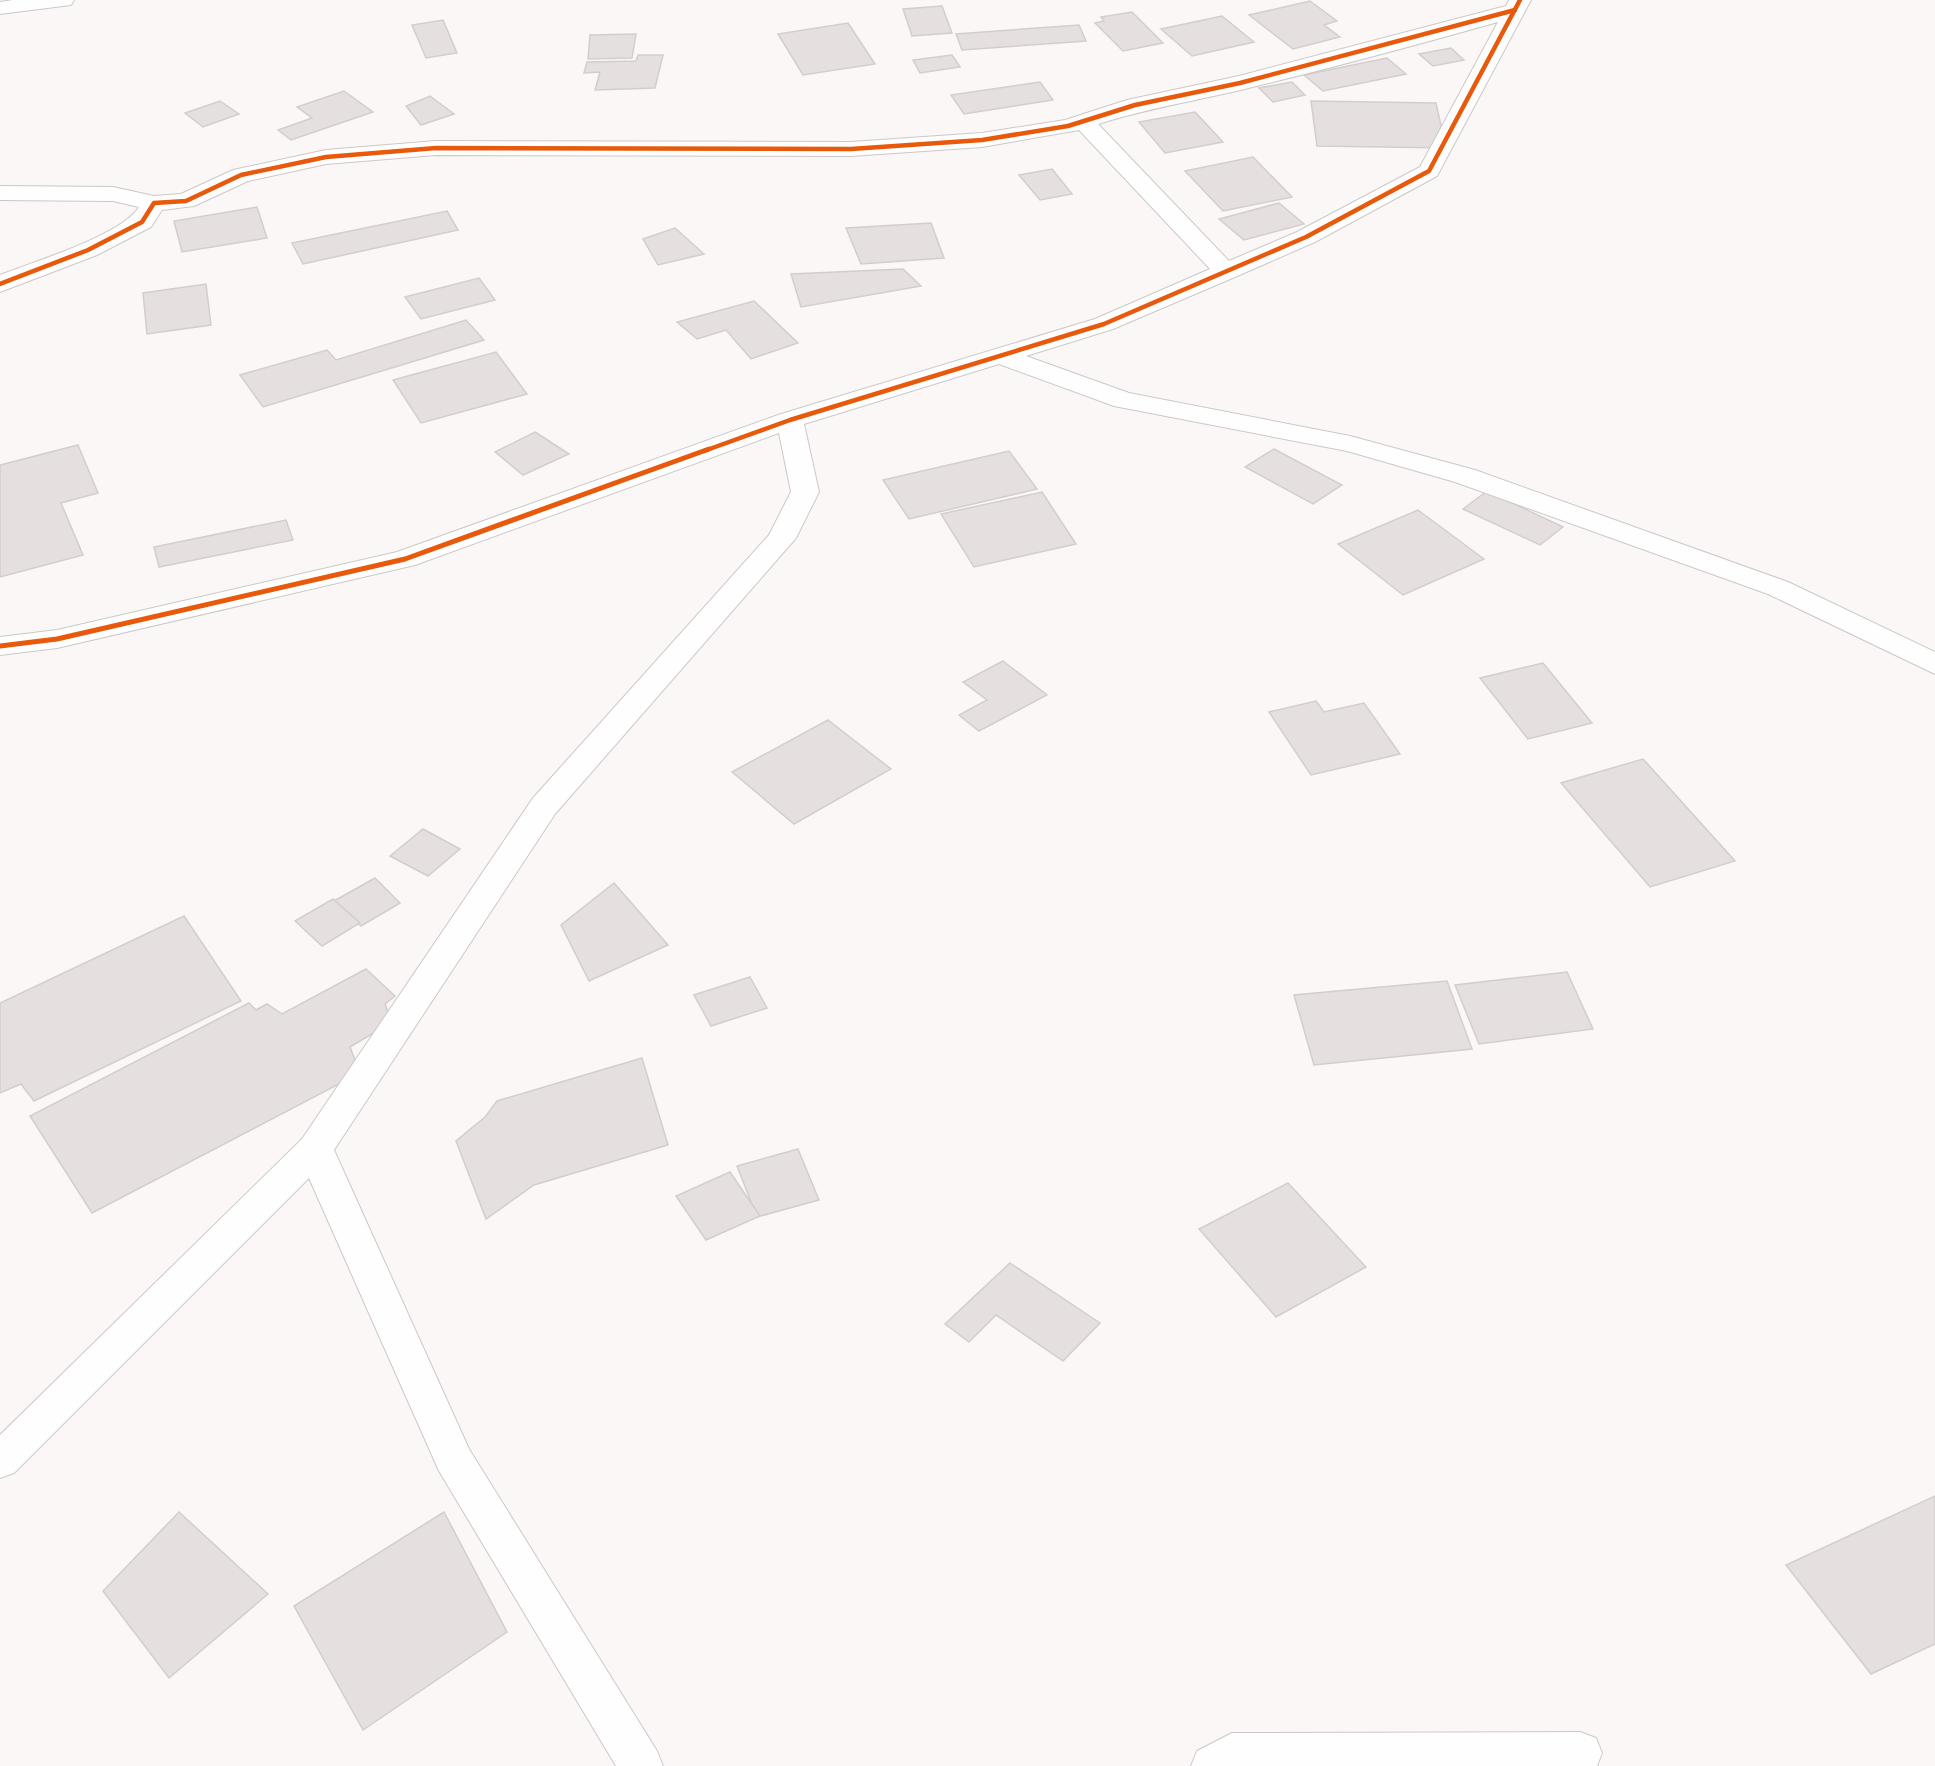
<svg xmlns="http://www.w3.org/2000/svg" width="1935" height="1766" viewBox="0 0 1935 1766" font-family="Inter,sans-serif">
<rect width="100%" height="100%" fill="#fbf7f7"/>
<g fill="#e5dfdf" stroke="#d3cece" stroke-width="1.5">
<path d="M1310,1L1337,21L1324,25L1340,37L1293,49L1249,15Z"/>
<path d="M942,6L952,33L912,36L903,9Z"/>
<path d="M1132,12L1163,43L1123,51L1095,23L1104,21L1101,17Z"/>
<path d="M1222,16L1254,42L1192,56L1161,29Z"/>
<path d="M443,20L457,53L426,58L412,25Z"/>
<path d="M848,23L875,64L803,75L778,34Z"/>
<path d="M1079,25L1086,41L962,50L956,34Z"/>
<path d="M636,34L632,58L588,59L590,35Z"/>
<path d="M1451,48L1464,60L1433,66L1419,54Z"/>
<path d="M638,55H663L655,88L595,90L600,72L584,73L587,62L636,61Z"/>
<path d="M952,55L960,67L920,73L913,60Z"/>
<path d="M1387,58L1406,74L1323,91L1304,75Z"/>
<path d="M1040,82L1053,100L964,114L951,95Z"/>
<path d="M1292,82L1305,95L1273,102L1259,88Z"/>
<path d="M344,91L373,112L291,140L278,130L312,118L297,107Z"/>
<path d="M430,96L454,114L421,125L406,106Z"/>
<path d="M220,101L239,114L203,127L185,113Z"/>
<path d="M1311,101L1436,103L1446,148L1317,146Z"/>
<path d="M1195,112L1223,142L1165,153L1139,122Z"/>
<path d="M1253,157L1292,197L1223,211L1185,171Z"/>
<path d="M1052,169L1072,194L1040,200L1019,175Z"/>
<path d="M1279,203L1304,224L1244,240L1219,219Z"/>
<path d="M257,207L267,238L182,252L174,221Z"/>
<path d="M447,211L458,230L303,264L292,243Z"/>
<path d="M931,223L944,258L861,264L846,228Z"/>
<path d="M675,228L704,254L658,265L643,239Z"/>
<path d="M903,269L921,286L801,307L791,274Z"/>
<path d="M479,278L495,300L421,319L405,297Z"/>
<path d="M206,284L211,325L147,334L143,293Z"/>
<path d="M754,301L798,343L751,359L726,330L697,339L677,322Z"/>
<path d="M466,320L484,340L263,407L240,375L327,350L336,360Z"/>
<path d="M496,352L527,394L421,423L393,380Z"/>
<path d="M535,432L569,454L523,475L495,452Z"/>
<path d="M78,445L98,493L61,503L83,555L0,577V465Z"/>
<path d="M1274,449L1342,485L1313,504L1245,467Z"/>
<path d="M1009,451L1037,489L909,519L883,480Z"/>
<path d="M1487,491L1563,527L1540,545L1463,509Z"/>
<path d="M1042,492L1076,544L974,567L941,514Z"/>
<path d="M1418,510L1484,559L1403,595L1338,544Z"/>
<path d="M286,520L293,540L159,567L154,547Z"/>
<path d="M1003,661L1047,695L979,731L959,715L987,700L963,682Z"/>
<path d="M1543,663L1592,723L1528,739L1480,678Z"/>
<path d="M1316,701L1324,712L1364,703L1400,754L1311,775L1269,712Z"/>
<path d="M828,720L891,769L794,824L732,772Z"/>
<path d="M1643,759L1735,861L1650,887L1561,783Z"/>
<path d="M423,829L460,849L428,876L390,856Z"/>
<path d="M375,878L400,903L361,926L334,901Z"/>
<path d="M614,883L668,945L589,981L561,925Z"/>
<path d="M333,899L360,923L322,946L295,921Z"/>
<path d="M184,916L241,1001L34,1101L21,1084L0,1093V1003Z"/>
<path d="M366,969L395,996L385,1004L392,1022L350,1047L360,1073L92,1213L30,1116L249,1003L256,1010L267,1004L282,1014Z"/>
<path d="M1567,972L1593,1029L1479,1044L1455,985Z"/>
<path d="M750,977L767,1008L711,1026L694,995Z"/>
<path d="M1447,981L1472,1049L1314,1065L1294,995Z"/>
<path d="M642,1058L668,1145L534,1185L486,1219L456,1141L485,1117L497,1101Z"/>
<path d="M798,1149L819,1200L757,1217L737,1166Z"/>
<path d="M730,1172L760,1216L706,1240L676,1196Z"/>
<path d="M1288,1183L1366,1267L1276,1317L1199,1229Z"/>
<path d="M1010,1263L1100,1323L1063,1361L996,1315L969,1342L945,1324Z"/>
<path d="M1935,1496V1644L1871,1674L1786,1565Z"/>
<path d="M179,1512L268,1594L169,1678L103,1591Z"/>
<path d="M444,1512L507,1632L363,1730L294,1606Z"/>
</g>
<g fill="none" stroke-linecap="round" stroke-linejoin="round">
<g stroke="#cdc8c8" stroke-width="2">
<g id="minor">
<path d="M13,0H74L71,5L63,6L0,14V2Z"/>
<path d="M1509,0H1531L1437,176L1315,242L1235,277L1113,329L1026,356L1129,393L1350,436L1475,470L1788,582L1935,652V674L1768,594L1455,482L1347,451L1114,406L999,364L804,424L819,492L796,538L555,814L334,1150L469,1449L657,1751L663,1766H616L439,1471L309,1178L14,1473L0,1478V1435L302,1139L533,798L769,535L791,492L779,433L415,565L57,648L0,655V637L57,630L397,552L781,414L1095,319L1210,269L1079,130L982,147L851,156L436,155L326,164L248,181L194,206L162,210L151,227L97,255L0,292V275C33,262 122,235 139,207L113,201L0,200V186L113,187L154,196L181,194L233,170L326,150L436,141L851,142L982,133L1065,120L1127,100L1239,76L1506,6ZM1498,22L1420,167L1297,232L1229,261L1098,124C1145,109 1193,101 1241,90C1327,69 1413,46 1498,22Z"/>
<path d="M1580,1732L1596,1738L1602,1753L1597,1766H1191L1197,1751L1232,1733Z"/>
</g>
</g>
<use href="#minor" fill="#fefefe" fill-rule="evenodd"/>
<g stroke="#fff" stroke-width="8">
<g id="cycleway-far1">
<path d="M0,284L88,250L142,222L154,203L186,201L241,175L326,157L436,148L851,149L982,140L1068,126L1135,105L1240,83L1515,10"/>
<path d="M704,451L790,420L1104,324L1306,237L1429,171L1520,0"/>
</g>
</g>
<g stroke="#fff" stroke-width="9">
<path id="cycleway" d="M0,646L57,639L405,559L709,449"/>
</g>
<use href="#cycleway-far1" stroke="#e8590c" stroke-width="4.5"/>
<use href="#cycleway" stroke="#e8590c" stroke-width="5"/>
</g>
</svg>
